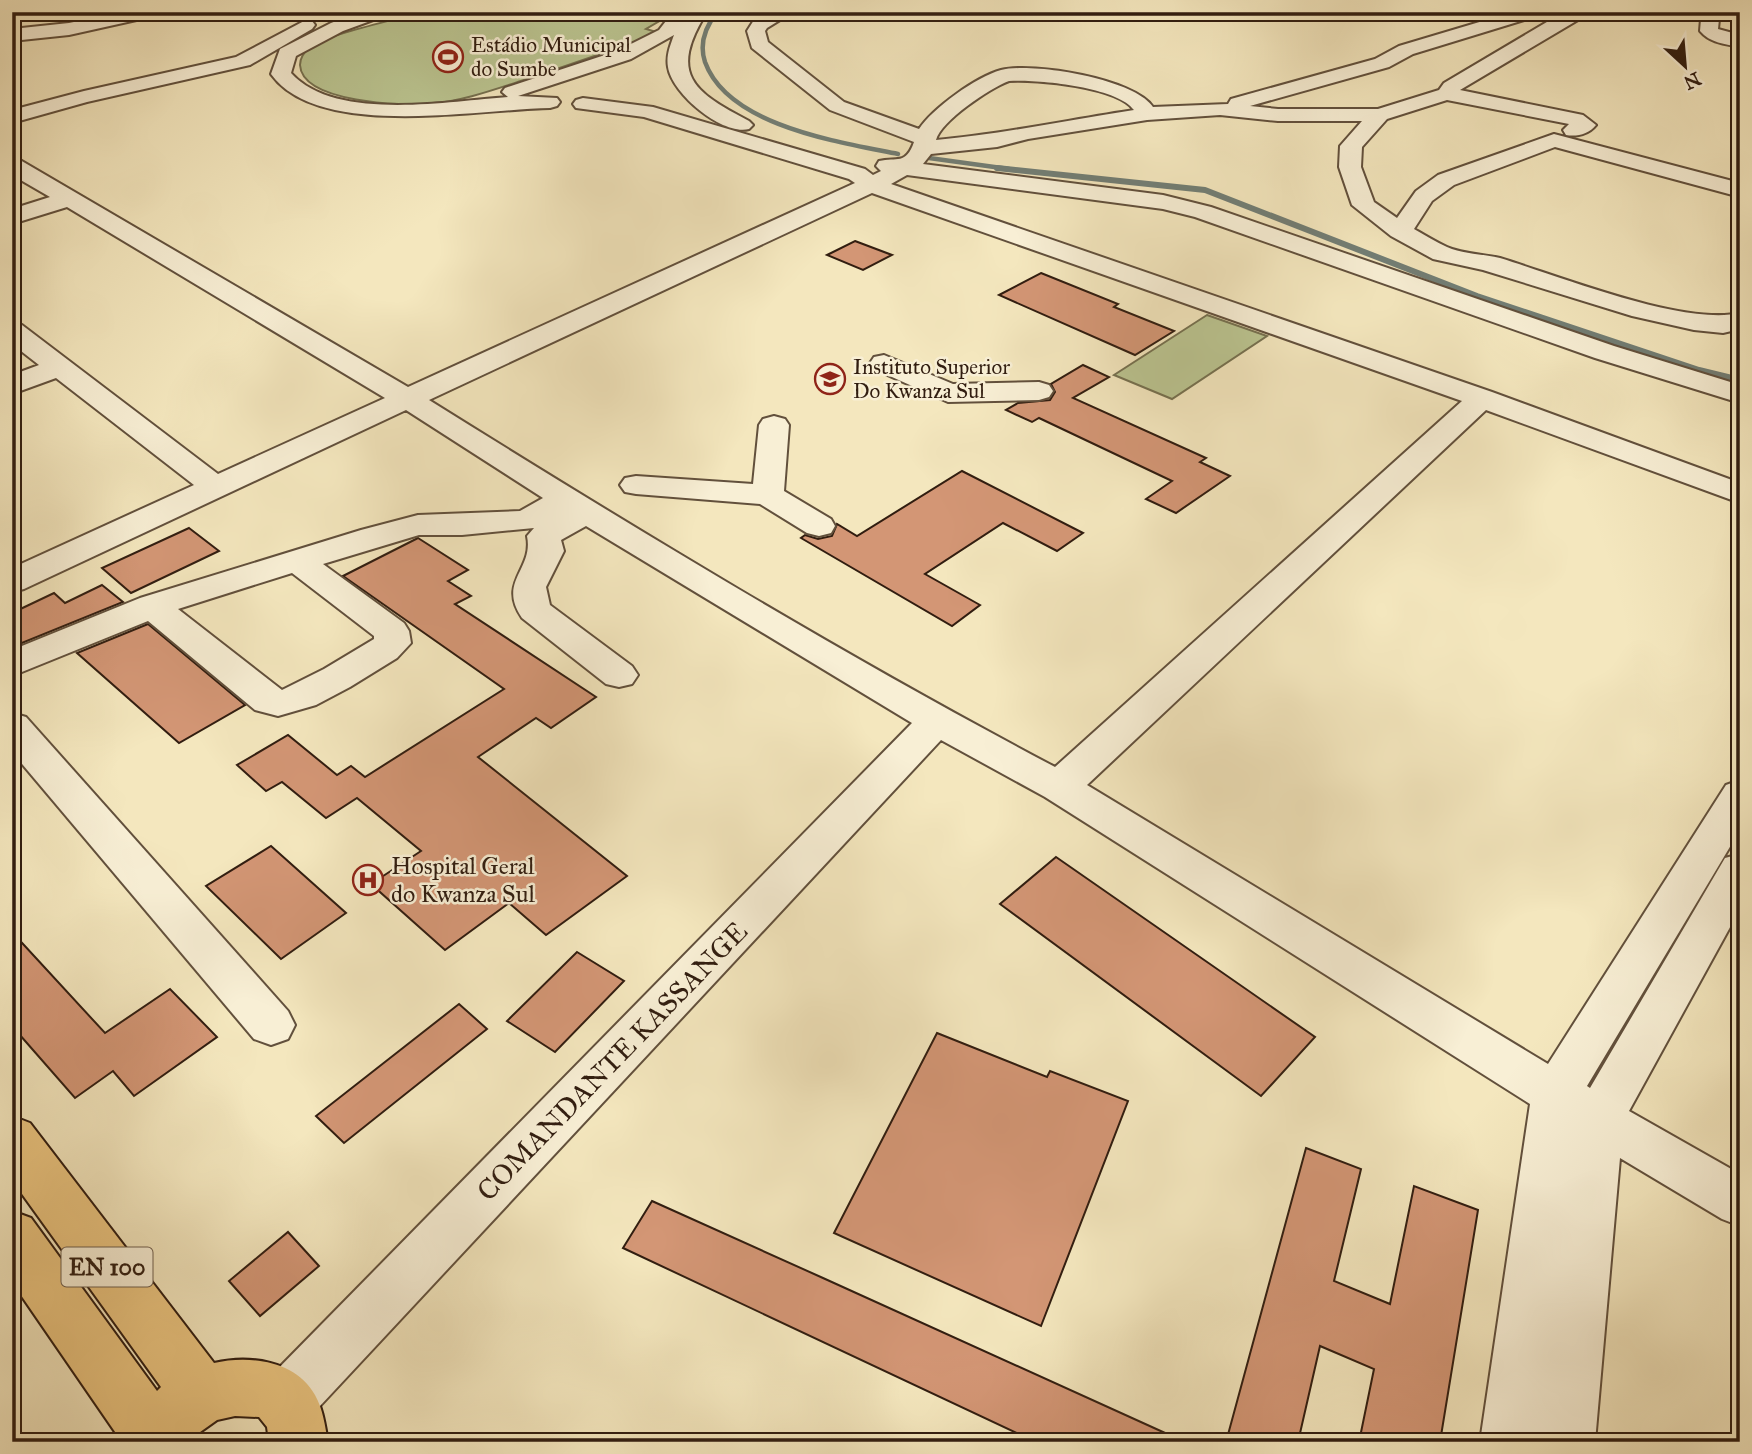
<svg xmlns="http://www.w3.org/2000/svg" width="1752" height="1454" viewBox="0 0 1752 1454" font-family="'IM FELL Great Primer',serif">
<rect width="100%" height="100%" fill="#f4e7be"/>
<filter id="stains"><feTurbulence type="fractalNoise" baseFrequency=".00286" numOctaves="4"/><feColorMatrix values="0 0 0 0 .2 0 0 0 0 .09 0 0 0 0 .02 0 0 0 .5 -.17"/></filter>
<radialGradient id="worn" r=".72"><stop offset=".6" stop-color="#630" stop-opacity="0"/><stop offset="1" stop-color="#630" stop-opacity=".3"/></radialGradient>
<g fill="#bbc591" stroke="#767150" stroke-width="2">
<path d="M422,12H675L646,29L660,33C615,49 569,65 524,80C493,90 463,101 430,104C404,106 302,103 300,65C300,58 304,52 310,47C325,35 398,19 422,12Z"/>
<path d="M1207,315L1267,336L1172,399L1114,375Z"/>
</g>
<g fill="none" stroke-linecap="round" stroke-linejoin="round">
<g stroke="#727e75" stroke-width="4.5">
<path d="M717,12C706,26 699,44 705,62C728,126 839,142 898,154"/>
<path d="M929,158L1009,169"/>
</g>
<path stroke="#727e75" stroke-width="6" d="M997,168L1205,190L1477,296L1699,370L1740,380"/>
</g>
<g fill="#d39675" stroke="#311d10" stroke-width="2">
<path d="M855,241L892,255L863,270L827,255Z"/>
<path d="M1041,273L1118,304L1114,307L1174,331L1135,355L999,295Z"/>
<path d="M1083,365L1109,377L1073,398L1206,458L1200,462L1230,476L1176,513L1146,499L1172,481L1039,418L1032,422L1006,410L1018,403L1050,400L1055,392L1051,384Z"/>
<path d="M962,471L1083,533L1057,551L1003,523L925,574L980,605L952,626L801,538L805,535L818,539L832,536L837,524L857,536Z"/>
<path d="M189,528L219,551L131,593L102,568Z"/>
<path d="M418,538L468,570L448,581L471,596L455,604L596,697L551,728L536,718L478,757L627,876L546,935L509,903L445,950L371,884L421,851L357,798L326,818L282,782L266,791L237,765L288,735L337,775L351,766L365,777L504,689L343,576Z"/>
<path d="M102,585L123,602L12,647V613L54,593L65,603Z"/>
<path d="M148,624L245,705L179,743L77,653Z"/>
<path d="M271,846L346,913L281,959L206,886Z"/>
<path d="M1056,857L1315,1037L1261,1096L1000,904Z"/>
<path d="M12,932L105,1033L170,989L217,1037L134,1096L113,1071L75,1098L12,1026Z"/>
<path d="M577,952L624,981L555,1052L507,1021Z"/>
<path d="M459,1004L487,1029L344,1143L316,1116Z"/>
<path d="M937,1033L1047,1077L1050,1071L1128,1101L1041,1326L834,1233Z"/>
<path d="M1306,1148L1361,1169L1334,1281L1390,1304L1414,1186L1478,1210L1440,1442H1359L1374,1369L1320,1346L1298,1442H1226Z"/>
<path d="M652,1201L823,1278L1185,1442H1036L623,1248Z"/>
<path d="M288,1232L319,1266L260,1316L229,1281Z"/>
</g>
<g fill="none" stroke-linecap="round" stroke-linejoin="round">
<g stroke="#62503c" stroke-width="4">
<g id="minor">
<path d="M123,12H159L150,17L69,35L12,41V29L69,23Z"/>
<path d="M360,12H387L384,16L343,31L296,56L291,73C335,122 449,101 508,97L502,92L505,88L617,51L659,30L673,12H707C668,74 693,92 749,121L753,125L749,129C723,136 672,94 668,67C666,56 670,46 674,35L631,59L518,96L557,98L560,102L557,106L550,108C478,109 318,140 271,74L280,49L331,23Z"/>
<path d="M769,12H793L767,28L765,31L768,42L844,102L919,129C933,108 976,77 1001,70C1033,62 1135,79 1153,107L1228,104L1231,99L1375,59L1399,46L1513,12H1585L1583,17L1460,90L1583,115L1596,125C1589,134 1577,137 1566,135L1563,130L1569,124L1447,100L1387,119L1362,147L1361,167L1374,202L1397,218L1416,191L1438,175L1554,134L1740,183V197L1555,147L1454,185L1432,201L1414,229C1425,235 1436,242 1447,247C1463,254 1483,254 1500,258C1559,276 1683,326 1740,313V329L1723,333L1694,330L1632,316L1483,270L1433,259L1391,236L1352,205L1339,167L1340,146L1362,121H1278L1220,115L1147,120L1028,139L997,147L931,154L923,164L1163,195L1211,207L1614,346L1740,385V403L1595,358L1195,217L1163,209L907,175L891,184L1492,392L1740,483V503L1486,410L1087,785L1548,1064L1726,785L1740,780V830L1587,1086L1590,1088L1725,858L1740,854V909L1629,1111L1740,1174V1226L1722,1219L1620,1158L1595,1442H1480L1530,1104L1045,797L941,740L306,1421L286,1430L266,1421L257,1401L266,1381L912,723L586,526L561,540L564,551L546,587L550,605L632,666L638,675L632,684L619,687L606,684L522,618C497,581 534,570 527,536L534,528L462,535H419L323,564L404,623L409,631L411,643L397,658L350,687L316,705L278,716L255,710L148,621L12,676V650L140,598L361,530L418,515L520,511L543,498L406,410L24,589L12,592V568L194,485L56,378L12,394V375L39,365L12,344V323L22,325L218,474L385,398L67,207L12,224V209L50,197L12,175V158L20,160L408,387L855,183L849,179L644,117L576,108L573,104L576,100L583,98L653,107L865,169L873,175L881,171L876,166L879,161C897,157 906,165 914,142L830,110L752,48L747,31L754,20ZM1552,19L1444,83L1439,90L1378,109H1278L1250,106L1389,67L1413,54L1524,20ZM1009,81C1036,79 1118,87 1134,110C1068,120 1003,134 936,140C941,121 990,88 1009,81ZM872,193L1462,401L1055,767C841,654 634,528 429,400ZM292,573L374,636V639L324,669L282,690L178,609Z"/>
<path d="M1710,14L1719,19L1718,29L1740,35V47C1725,44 1710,43 1700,31L1701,19Z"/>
<path d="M306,20L312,21L315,25L312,29L250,65L87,102L12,123V110L84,91L236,57Z"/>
<path d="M884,355L953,384L1039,382L1049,385L1053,391L1049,397L1039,400L948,402L874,369L870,363L874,357Z"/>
<path d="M774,416L785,419L789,425L784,491L831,519L835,526L831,533L819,536L807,533L760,504L636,494L625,492L620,485L625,478L636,476L753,484L759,425L763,419Z"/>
<path d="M12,713L26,717L288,1011L295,1025L288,1039L271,1045L254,1039L12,752Z"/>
</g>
</g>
<g stroke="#311d10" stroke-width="4">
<path id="major" d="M12,1116L30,1123L214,1363C248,1355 296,1360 315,1395C323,1409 325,1426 328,1442H269L267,1427L259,1417L235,1416L217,1420L186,1442H122L12,1282V1211L31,1218L157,1391L161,1387L12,1180Z"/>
</g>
<use href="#minor" fill="#f8efd5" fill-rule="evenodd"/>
<use href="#major" fill="#eac47f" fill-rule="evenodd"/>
</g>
<defs>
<g id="stadium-ring" transform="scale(1.575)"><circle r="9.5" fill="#f8efd5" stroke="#8f2418" stroke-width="1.5"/><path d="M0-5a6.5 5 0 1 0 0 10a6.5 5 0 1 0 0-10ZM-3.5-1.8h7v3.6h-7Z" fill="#8f2418"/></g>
<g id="university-ring" transform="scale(1.575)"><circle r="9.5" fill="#f8efd5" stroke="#8f2418" stroke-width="1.5"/><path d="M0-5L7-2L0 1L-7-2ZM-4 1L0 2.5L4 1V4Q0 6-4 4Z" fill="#8f2418"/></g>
<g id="hospital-ring" transform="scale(1.575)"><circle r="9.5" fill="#f8efd5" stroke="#8f2418" stroke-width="1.5"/><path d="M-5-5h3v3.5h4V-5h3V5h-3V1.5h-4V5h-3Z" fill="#8f2418"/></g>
</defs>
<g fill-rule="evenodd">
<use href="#stadium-ring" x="448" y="57"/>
<use href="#university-ring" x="830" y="379"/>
<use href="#hospital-ring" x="368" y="880"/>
</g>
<g text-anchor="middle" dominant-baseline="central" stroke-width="5" stroke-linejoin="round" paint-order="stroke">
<g font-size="21" fill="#311d10" stroke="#f8efd5" text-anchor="start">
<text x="471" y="45">Estádio Municipal<tspan x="471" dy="24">do Sumbe</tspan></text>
<text x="853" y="367">Instituto Superior<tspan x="853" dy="24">Do Kwanza Sul</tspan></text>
</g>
<rect fill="#f8efd5" stroke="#6d5c4b" stroke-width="2" x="61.5" y="1247.5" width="91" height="39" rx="5"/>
<g font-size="23" font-weight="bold" fill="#311d10">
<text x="107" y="1267">EN 100</text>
</g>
<g font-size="24" fill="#311d10" stroke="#f8efd5" text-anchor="start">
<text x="391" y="866">Hospital Geral<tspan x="391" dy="28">do Kwanza Sul</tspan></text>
</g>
<g font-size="28" fill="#311d10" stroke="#f8efd5">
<text transform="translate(612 1061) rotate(-46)">COMANDANTE KASSANGE</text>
</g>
</g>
<rect width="1752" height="1454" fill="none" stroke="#f4e7be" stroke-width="42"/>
<rect x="14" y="14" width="1724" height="1426" fill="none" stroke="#311d10" stroke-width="3.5"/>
<rect x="21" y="21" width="1710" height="1412" fill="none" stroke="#311d10" stroke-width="2"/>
<g transform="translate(1685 66) rotate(154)" stroke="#f8efd5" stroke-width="5" paint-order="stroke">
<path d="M0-5L12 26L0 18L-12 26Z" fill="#311d10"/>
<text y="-10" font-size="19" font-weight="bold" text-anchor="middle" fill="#311d10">N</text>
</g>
<rect width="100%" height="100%" filter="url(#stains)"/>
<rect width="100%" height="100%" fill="url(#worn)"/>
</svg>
